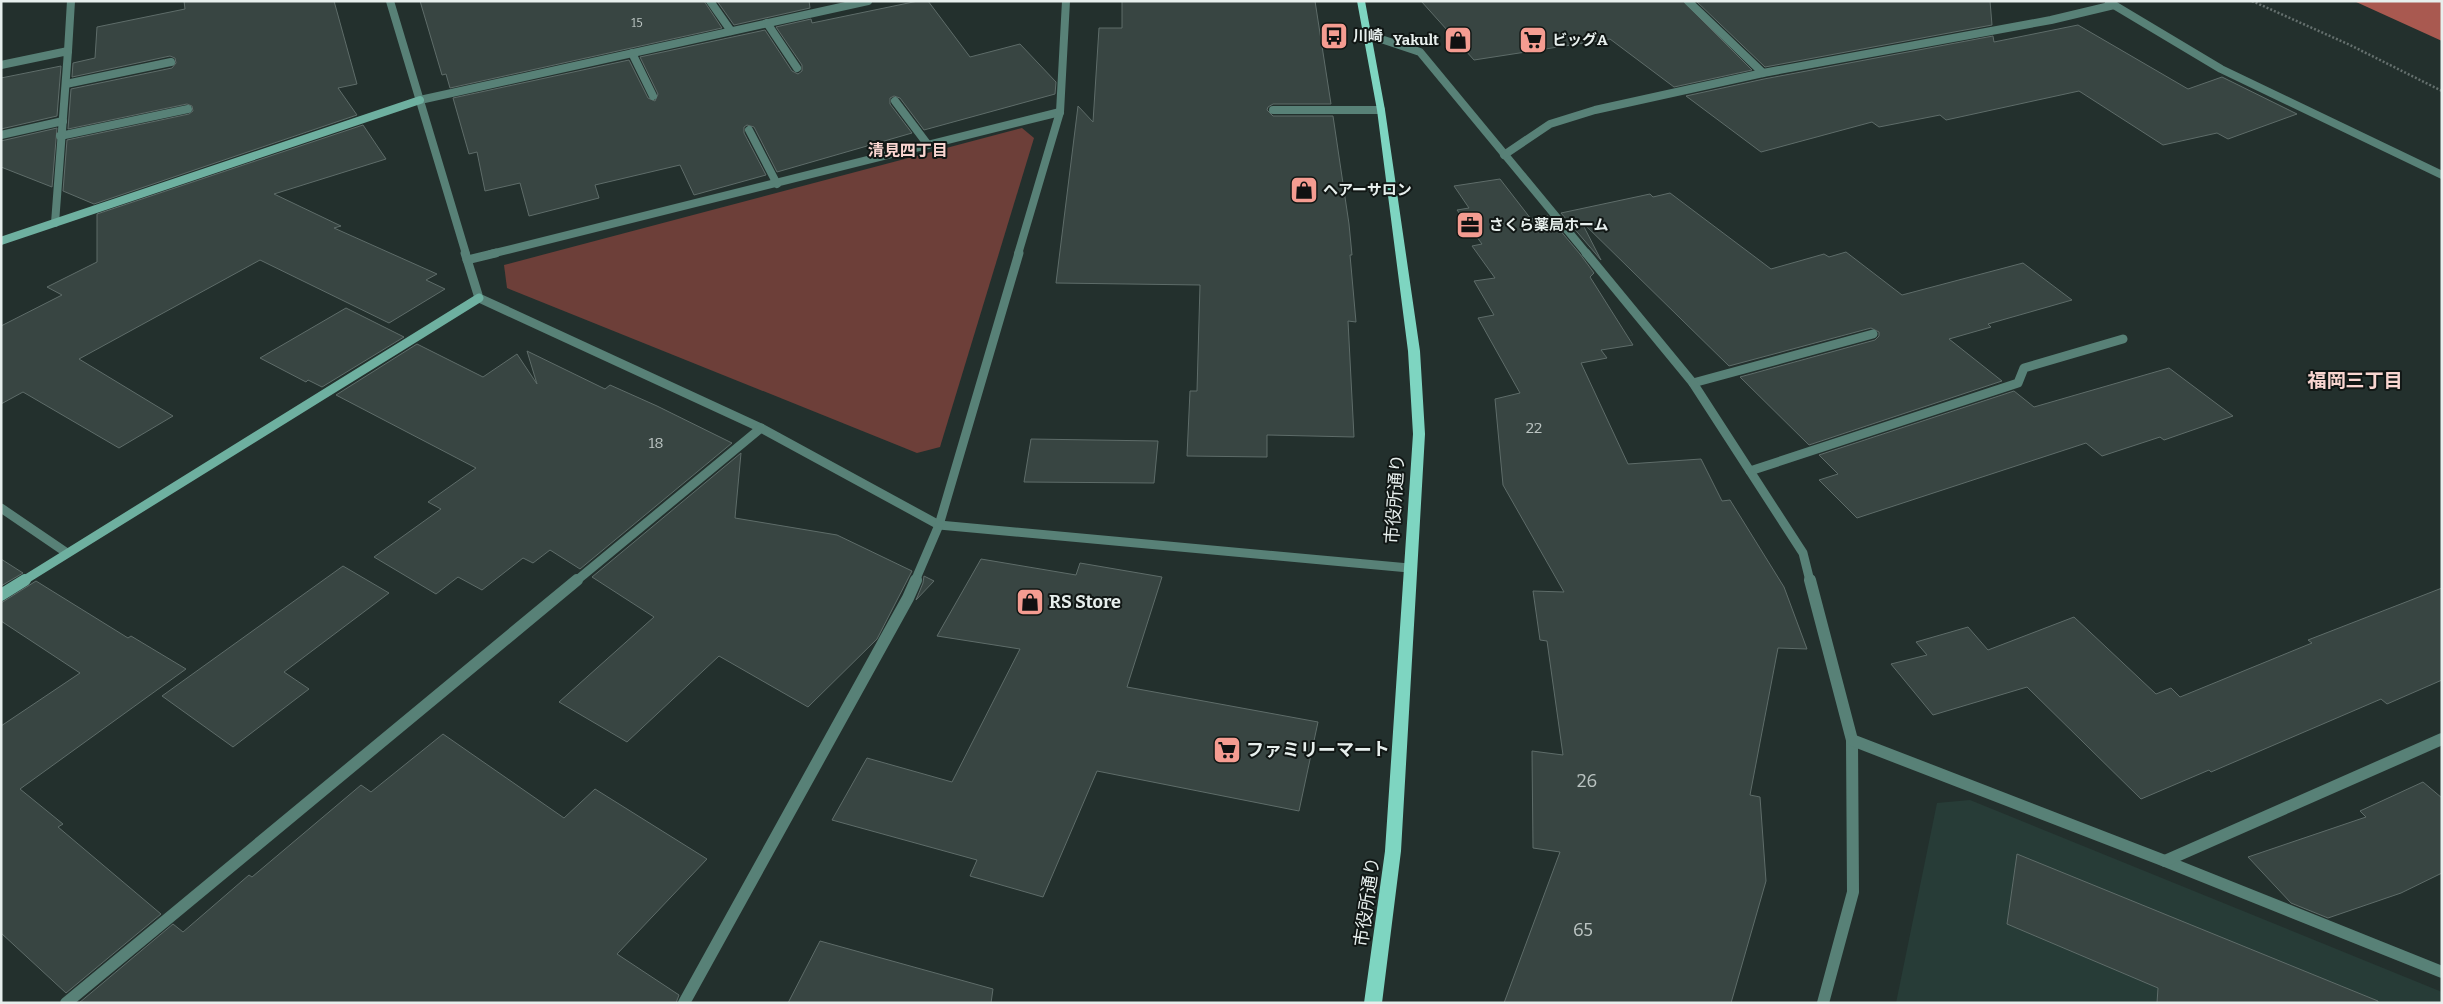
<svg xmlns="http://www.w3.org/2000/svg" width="2443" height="1004" viewBox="0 0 2443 1004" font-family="Bitter,'Noto Sans JP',serif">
<rect width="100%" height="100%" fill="#23302d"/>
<path fill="#273c37" d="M1970,800L2442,992V1003H1896L1937,803Z"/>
<path fill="#6d3f39" d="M1022,128L1034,138L940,447L917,453L507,288L504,265Z"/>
<path fill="#a95950" d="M2354,1H2442V41Z"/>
<g fill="#384542" stroke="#5e6c69">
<path d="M184,1H334L357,84L338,88L357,115L94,204L63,191L67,140L189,114L193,111L192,106L187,104L68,129L71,89L172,68L176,63L175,58L170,56L72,77L73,63L95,58L97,27L185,9Z"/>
<path d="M420,1H704L722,28L450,88L446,74L442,75Z"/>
<path d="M717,1H809L810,8L734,25Z"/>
<path d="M918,1H928L970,57L1020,44L1056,82L1055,94L924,130L900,98L894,96L890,98V104L912,133L777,172L754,127L747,125L744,127V133L766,175L694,195L680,165L595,185L599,198L529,216L520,183L485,191L477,152L469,154L453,98L629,60L648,98L655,101L658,94L640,57L765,30L792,71L798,74L802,71V65L776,27L811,19L812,23Z"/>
<path d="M1122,1H1315L1331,104H1273L1268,107L1267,110L1273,116H1333L1349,224L1352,255H1350L1356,322L1348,321L1354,437L1267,435V457L1187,456L1190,391H1197L1200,285L1056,283L1078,106L1093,122L1099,28H1122Z"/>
<path d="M1421,1H1683L1752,70L1674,87L1610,39L1474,60Z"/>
<path d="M1696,1H1990L1992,25L1765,67Z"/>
<path d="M2078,25L2188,89L2222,77L2297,114L2228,139L2217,133L2163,145L2079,91L1946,120L1940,115L1879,127L1872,122L1761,152L1686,96L1764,79L1993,36L1994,42Z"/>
<path d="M61,66L57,116L1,129V78Z"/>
<path d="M363,125L386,159L274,194L341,226L334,228L437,274L426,280L445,289L389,323L260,260L79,359L173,416L119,448L23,392L1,404V326L62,295L47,287L97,262V214Z"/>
<path d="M57,128L52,187L1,167V141Z"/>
<path d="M1500,179L1531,219L1548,216L1580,254L1594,273L1590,277L1633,345L1601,350L1607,358L1581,363L1628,464L1701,459L1722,501L1730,500L1784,587L1807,649L1778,648L1750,795L1760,797L1766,881L1731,1003H1504L1560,852L1533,848L1532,751L1563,755L1547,641L1540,640L1533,591L1564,592L1503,485L1495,399L1520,393L1478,318L1494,315L1474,281L1495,278L1472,246L1482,244L1457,210L1469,208L1454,186Z"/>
<path d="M1670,193L1771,269L1824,254L1829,257L1846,252L1902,295L2023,263L2072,300L1988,324L1991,327L1949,339L2002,381L1809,445L1740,377L1875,340L1879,336V332L1871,328L1729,366L1581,221L1601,260L1561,213L1650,194L1653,197Z"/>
<path d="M346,308L404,337L322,387L308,380L306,382L260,358Z"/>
<path d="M417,344L483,377L517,354L537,384L527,351L605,389L610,385L657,406L732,443L580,569L550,550L533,563L523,558L482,590L458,577L436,594L374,557L441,509L428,502L476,468L336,395Z"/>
<path d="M2169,368L2233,416L2164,440L2160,437L2102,456L2086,443L1857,518L1819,480L1838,474L1819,455L2014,391L2034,407Z"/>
<path d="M1031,439L1158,441L1154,483L1024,482Z"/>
<path d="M741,453L735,518L837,535L912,571L877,639L808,707L719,656L627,742L559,702L654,617L592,577Z"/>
<path d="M1,559L23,573L1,586Z"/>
<path d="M981,559L1076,575L1080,563L1162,577L1127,687L1318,722L1299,811L1097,771L1043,897L970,876L977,860L832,820L867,758L952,782L1020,649L937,636Z"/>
<path d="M343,566L389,593L284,672L309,689L233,747L162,696Z"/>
<path d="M924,576L934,581L916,600L923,583Z"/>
<path d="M36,581L128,638L131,636L186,669L20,789L63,824L58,827L161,914L66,993L1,933V726L80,673L1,621V603Z"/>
<path d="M2442,588V680L2387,704L2381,699L2211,772L2209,770L2141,799L2027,687L1933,715L1891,664L1927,655L1916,642L1968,627L1988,650L2074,617L2156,694L2171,688L2180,697L2312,643L2308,640Z"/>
<path d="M443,734L564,818L595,789L707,859L617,954L679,995L676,1003H79L173,924L183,932L249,875L252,877L361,785L371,792Z"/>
<path d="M2423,782L2442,798V873L2401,893L2328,918L2291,903L2248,857L2366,817L2360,811Z"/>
<path d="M2017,854L2378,1001V1003H2157L2158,988L2007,924Z"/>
<path d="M820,941L993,989L991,1003H788Z"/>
</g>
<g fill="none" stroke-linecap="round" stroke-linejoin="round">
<path stroke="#65706e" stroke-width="2.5" stroke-dasharray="2 2" stroke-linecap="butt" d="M2252,1L2350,45L2442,91"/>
<g stroke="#588177" stroke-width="8">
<path d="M767,23L797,68"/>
<path d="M68,51L71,1"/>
<path d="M632,53L653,96"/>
<path d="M66,84L171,62"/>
<path d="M895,101L928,145"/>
<path d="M1273,110H1381"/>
<path d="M749,130L777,184"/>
<path d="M1,135L63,121"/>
<path d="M60,136L188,109"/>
</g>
<g stroke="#588177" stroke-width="9">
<path d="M1693,383L1873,334"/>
<path d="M1750,471L2018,383L2024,368L2123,339"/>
</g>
<g stroke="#588177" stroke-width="8">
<path d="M390,1L466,254"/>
<path d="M710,1L731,31"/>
<path d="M1688,1L1763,73"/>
<path d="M2109,2L2221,69L2442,175"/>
<path d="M1369,35L1420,52L1587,254"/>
<path d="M1,65L68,51L55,223"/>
<path d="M420,100L868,1"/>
<path d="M1504,155L1550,124L1595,110L1763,73L2051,20L2114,5"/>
<path d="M491,254L1060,112"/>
<path d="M1018,254L1060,112L1066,1"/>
</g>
<g stroke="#588177" stroke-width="9">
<path d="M465,253L479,298L761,428L939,525L1409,568"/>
<path d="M1586,253L1693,383L1803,553L1810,581"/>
<path d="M467,260L496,253"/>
<path d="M1,508L67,553"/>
<path d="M576,581L761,428"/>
<path d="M915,581L939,525L1019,253"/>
</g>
<g stroke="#588177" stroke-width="12">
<path d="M1810,580L1852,740L1853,892L1823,1003"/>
<path d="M1852,740L2165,861L2442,972"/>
<path d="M2165,861L2442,739"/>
<path d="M66,1003L577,580"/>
<path d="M684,1003L908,598L916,580"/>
</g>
<path stroke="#6eb0a0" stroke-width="8" d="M1,241L420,100"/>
<path stroke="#6eb0a0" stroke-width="9" d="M23,581L479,298"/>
<path stroke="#6eb0a0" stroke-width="12" d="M1,595L25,580"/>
<path fill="#7ed5c1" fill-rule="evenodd" d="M1357,1H1365L1385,110L1420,351L1425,434L1401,851L1382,1003H1364L1385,851L1413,434L1408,351L1377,110Z"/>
</g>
<defs>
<g id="bus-square" transform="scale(1.4375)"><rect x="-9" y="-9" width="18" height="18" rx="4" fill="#f59c91" stroke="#111715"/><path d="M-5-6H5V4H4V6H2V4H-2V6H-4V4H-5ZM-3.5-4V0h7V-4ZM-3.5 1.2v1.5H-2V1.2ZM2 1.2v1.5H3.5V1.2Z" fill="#111"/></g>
<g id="shop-square" transform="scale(1.4375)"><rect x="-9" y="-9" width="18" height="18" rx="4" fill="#f59c91" stroke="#111715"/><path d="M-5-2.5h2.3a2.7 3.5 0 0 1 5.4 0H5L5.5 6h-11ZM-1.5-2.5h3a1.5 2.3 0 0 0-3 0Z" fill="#111"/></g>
<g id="supermarket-square" transform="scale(1.4375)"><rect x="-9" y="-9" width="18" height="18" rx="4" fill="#f59c91" stroke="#111715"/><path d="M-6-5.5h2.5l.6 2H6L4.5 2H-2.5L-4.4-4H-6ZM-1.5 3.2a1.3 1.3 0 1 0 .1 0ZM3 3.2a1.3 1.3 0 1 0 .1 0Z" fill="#111"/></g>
<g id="office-square" transform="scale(1.4375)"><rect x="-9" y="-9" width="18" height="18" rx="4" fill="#f59c91" stroke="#111715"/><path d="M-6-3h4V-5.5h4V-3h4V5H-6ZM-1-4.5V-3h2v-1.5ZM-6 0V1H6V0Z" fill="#111"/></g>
</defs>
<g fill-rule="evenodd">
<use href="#bus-square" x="1334" y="36"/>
<use href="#shop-square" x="1458" y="40"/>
<use href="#supermarket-square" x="1533" y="40"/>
<use href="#shop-square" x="1304" y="190"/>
<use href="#office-square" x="1470" y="225"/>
<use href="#shop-square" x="1030" y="602"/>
<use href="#supermarket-square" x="1227" y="750"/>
</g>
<g text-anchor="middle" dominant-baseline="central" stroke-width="4" stroke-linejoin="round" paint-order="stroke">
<g font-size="12" fill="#bbc4c2">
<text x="637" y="23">15</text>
</g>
<g font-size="15" font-weight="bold" fill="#e7efed" stroke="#111715" text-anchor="start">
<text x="1353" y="36">川崎</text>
<text x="1439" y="40" text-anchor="end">Yakult</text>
<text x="1552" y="40">ビッグA</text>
<text x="1323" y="190">ヘアーサロン</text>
<text x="1489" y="225">さくら薬局ホーム</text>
</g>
<g font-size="15" fill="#bbc4c2">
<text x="1534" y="428">22</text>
<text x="656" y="443">18</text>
</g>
<g font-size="16" font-weight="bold" fill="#fad6d1" stroke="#111715">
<text x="908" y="150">清見四丁目</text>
</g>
<g font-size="18" fill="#e7efed" stroke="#111715">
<text transform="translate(1395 499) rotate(-86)">市役所通り</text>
<text transform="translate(1367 902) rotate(-82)">市役所通り</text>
</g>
<g font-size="18" font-weight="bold" fill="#e7efed" stroke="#111715" text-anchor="start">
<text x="1049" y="602">RS Store</text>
<text x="1246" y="750">ファミリーマート</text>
</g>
<g font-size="18" fill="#bbc4c2">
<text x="1587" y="781">26</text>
<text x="1583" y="930">65</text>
</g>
<g font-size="19" font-weight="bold" fill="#fad6d1" stroke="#111715">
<text x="2355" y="380">福岡三丁目</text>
</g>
</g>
<rect width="2443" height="1004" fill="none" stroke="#e7efed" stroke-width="5"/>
</svg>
